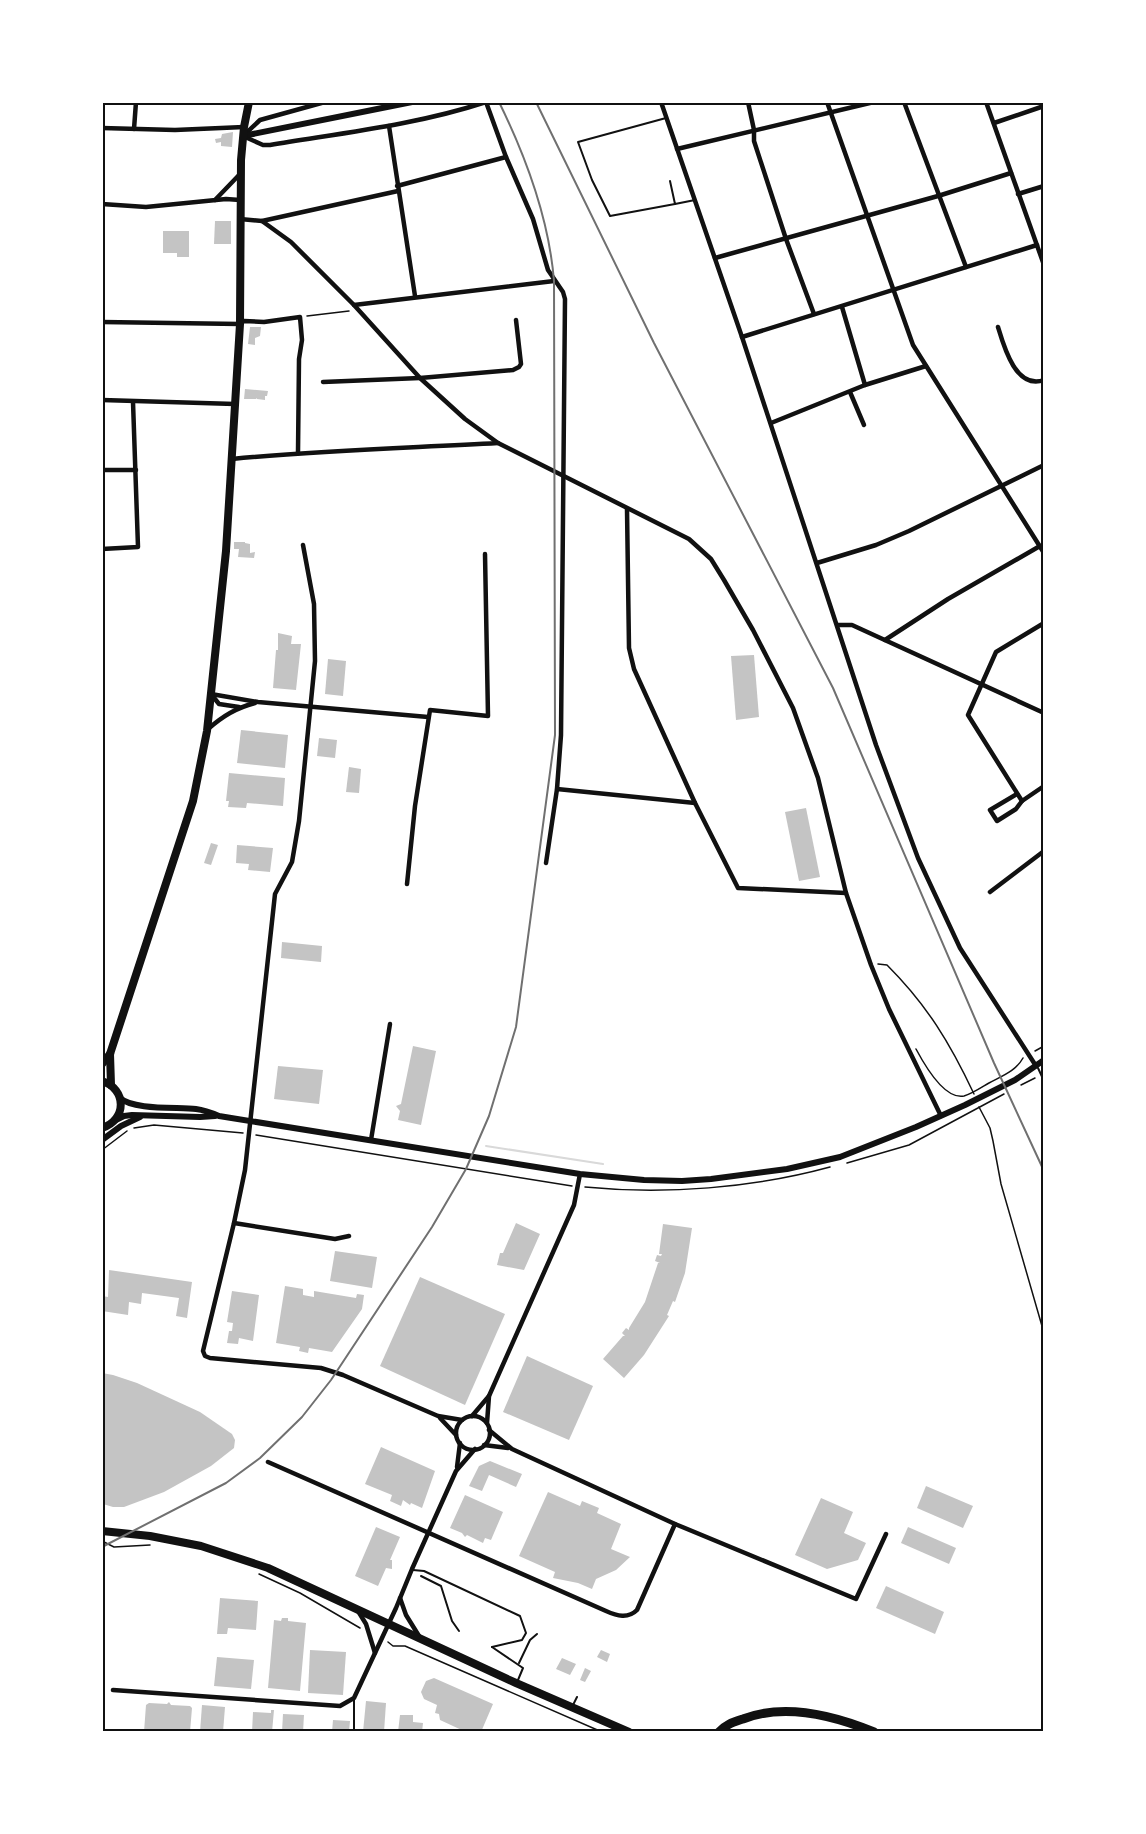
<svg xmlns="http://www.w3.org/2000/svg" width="1146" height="1834" viewBox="0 0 1146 1834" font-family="Karla,sans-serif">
<rect width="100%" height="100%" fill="#fff"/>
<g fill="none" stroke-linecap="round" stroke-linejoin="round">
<path stroke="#d9d9d9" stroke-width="2" d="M486,1146L603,1164"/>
</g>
<g fill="#c4c4c4">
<path d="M233,132L232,147L221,146V142L216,143L215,139L221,138L222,134Z"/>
<path d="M215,221H231V244H214Z"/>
<path d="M163,231H189V257H177V253H163Z"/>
<path d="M250,327H261L260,336L255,338V345L248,344Z"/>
<path d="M245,389L268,391L267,396H265V400L257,399V398L256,399H244Z"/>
<path d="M234,542H245V543L250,544V553L255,552L254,558L238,557L239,549H234Z"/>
<path d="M278,633L292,636L291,644H301L296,690L273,688L276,650H278Z"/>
<path d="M754,655L759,717L736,720L731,656Z"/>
<path d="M328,659L346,661L343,696L325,694Z"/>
<path d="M241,730L288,735L285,768L237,763Z"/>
<path d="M319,738L337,740L335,758L317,756Z"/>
<path d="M349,767L361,769L359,793L346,792Z"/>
<path d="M229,773L285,778L283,806L247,803L246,808L228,807L229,801H226Z"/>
<path d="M806,808L820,877L799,881L785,812Z"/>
<path d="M211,843L218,845L211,865L204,863Z"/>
<path d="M237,845L273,848L270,872L248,870L249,864L236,863Z"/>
<path d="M282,942L322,946L321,962L281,958Z"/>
<path d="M413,1046L436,1051L421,1125L398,1120L400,1111L396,1106L401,1104Z"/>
<path d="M278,1066L323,1070L319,1104L274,1099Z"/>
<path d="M516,1223L540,1234L524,1270L497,1265L500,1253H503Z"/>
<path d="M663,1224L692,1228L685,1273L675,1302L673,1301L667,1315L669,1316L644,1355L624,1378L603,1359L623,1336H625L622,1333L626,1328L629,1330V1328L645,1302L658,1263H660L655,1261L657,1255L661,1256L662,1254H659Z"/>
<path d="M335,1251L377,1257L372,1288L330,1281Z"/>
<path d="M109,1270L192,1282L187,1318L176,1316L179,1298L142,1293L141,1304L129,1302L128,1315L102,1311V1296L108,1297Z"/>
<path d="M420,1277L505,1314L465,1405L380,1366Z"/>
<path d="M285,1286L303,1289V1295L314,1297V1291L356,1298L357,1294L364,1295L362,1309L332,1352L309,1348L308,1353L299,1351L300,1347L276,1343Z"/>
<path d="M232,1291L259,1295L253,1341L239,1338L238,1344L227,1343L229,1331H232L233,1323L227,1322Z"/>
<path d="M527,1356L593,1386L569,1440L503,1412Z"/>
<path d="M102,1373L113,1375L137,1383L200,1412L232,1434L235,1440L234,1448L211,1466L164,1492L124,1507H113L103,1504Z"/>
<path d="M381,1447L435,1471L422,1508L411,1503L410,1505L403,1500L401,1506L390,1501L392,1495L365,1484Z"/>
<path d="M490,1461L522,1474L516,1487L489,1475L482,1491L469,1486L479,1466Z"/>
<path d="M926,1486L973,1506L963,1528L917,1508Z"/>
<path d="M548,1492L580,1506L582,1501L599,1508L597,1513L621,1524L611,1549L630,1557L616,1570L596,1579L592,1589L578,1583L553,1578L555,1572L519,1556Z"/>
<path d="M465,1495L503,1512L491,1540L485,1538L483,1543L467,1535L465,1537L462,1533L450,1528Z"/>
<path d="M821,1498L853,1512L844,1533L866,1543L858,1560L827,1569L795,1555Z"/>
<path d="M376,1527L400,1537L390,1560H392V1569L386,1568L378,1586L355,1576Z"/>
<path d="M908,1527L956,1548L949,1564L901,1543Z"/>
<path d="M886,1586L944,1612L935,1634L876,1608Z"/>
<path d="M220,1598L258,1601L256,1630L228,1628L227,1634H217Z"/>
<path d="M282,1618H288V1621L306,1623L300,1691L268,1688L274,1620L281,1621Z"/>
<path d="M310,1650L346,1652L343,1695L308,1693Z"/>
<path d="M601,1650L610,1654L607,1662L597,1657Z"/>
<path d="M217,1657L254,1660L251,1689L214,1686Z"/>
<path d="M562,1658L576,1664L570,1675L556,1669Z"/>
<path d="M585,1668L591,1671L585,1682L580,1680Z"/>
<path d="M434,1678L493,1704L481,1732H466L440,1720L439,1714L435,1713L437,1705L424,1699L421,1692L426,1681Z"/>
<path d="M366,1701L386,1703L384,1732H363Z"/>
<path d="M169,1702L171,1705L190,1706L192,1708L190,1732H144L146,1705L149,1703L167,1704Z"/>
<path d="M202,1705L225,1707L223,1732H200Z"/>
<path d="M271,1710H274L272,1732H252L253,1712L271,1713Z"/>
<path d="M283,1714L304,1715L303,1732H282Z"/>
<path d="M400,1715H413V1722L423,1723L422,1732H398Z"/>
<path d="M333,1720L350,1721L349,1732H332Z"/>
</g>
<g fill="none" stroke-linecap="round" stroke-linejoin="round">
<g stroke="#111" stroke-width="1.5">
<path d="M307,316L349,311"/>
<path d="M878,964L887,965C927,1005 950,1043 974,1094"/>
<path d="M916,1049C924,1064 944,1100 964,1096C972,1094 982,1087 989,1083C1002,1076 1016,1071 1023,1058"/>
<path d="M1035,1051L1044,1046"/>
<path d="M1021,1085L1035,1078"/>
<path d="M979,1107L990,1128L993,1141L1001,1184L1044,1333"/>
<path d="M134,1128L154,1125L243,1133"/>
<path d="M256,1135L572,1186"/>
<path d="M102,1150L127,1131"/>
<path d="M847,1163L909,1145L1004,1094"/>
<path d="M585,1187C665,1195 753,1188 830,1167"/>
<path d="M102,1541L114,1547L150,1545"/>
<path d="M259,1574L300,1593L360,1628"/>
<path d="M388,1642L393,1646H405L602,1732"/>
</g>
<g stroke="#111" stroke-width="2">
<path d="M666,118L578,142L592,180L610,216L675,204"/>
<path d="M670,181L675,204L695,200"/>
<path d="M1038,1068L1044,1081"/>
<path d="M413,1570L424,1571L520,1616L526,1633L522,1640L492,1647"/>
<path d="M421,1576L441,1586L452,1621L459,1631"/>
<path d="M492,1647L523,1668L518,1680"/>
<path d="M519,1663L530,1640L537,1634"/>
<path d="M354,1698V1732"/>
<path d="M573,1705L577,1697"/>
</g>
<g stroke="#111" stroke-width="4.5">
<path d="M325,102L260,120L243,136L263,145H270C342,133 416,125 486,102"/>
<path d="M486,102L506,157L533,219L548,270L563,292L565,299L561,735L557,789L546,863"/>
<path d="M661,102L742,337L876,745L918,858L960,948L1036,1066"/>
<path d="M748,102L754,130V141L786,239L814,314"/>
<path d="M827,102L913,345L1044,553"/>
<path d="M904,102L966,267"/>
<path d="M986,102L1044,265"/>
<path d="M994,123L1044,106"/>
<path d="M389,126L415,296"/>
<path d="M102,128L175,130L244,127"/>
<path d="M134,129L136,102"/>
<path d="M677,149L874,102"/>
<path d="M397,186L506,157"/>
<path d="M1018,194L1044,186"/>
<path d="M215,200L240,174"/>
<path d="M102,204L146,207L226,199L240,200"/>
<path d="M240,219L262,221L291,242L354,305L420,378L465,419L498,443L689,539L711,559L724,580L753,630L793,708L818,778L846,893L871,965L889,1009L941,1116"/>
<path d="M262,221L398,191"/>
<path d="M715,258L938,196L1011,173"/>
<path d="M354,305L554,281"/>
<path d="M842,307L865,385"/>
<path d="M102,322L240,324L244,321L264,322L300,317L302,340L299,359L298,452"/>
<path d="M998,327C1004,347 1016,390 1044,380"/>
<path d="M742,337L1037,245"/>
<path d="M323,382L420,378L513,370L519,367L521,364L516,320"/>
<path d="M850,392L864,425"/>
<path d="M102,400L235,404"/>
<path d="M771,423L865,385L926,366"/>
<path d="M232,459C320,450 409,448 498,443"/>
<path d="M102,470H136"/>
<path d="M627,509L629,648L634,669L695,803L738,888L846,893"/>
<path d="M303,545L314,604L315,661L299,821L292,862L275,894L245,1170L234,1223L203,1351L205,1356L210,1358L321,1368L343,1375L438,1416L462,1420"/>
<path d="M102,549L138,547L133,402"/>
<path d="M817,563L876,545L909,531L1044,465"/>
<path d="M1044,623L996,652L968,715L1022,801L1044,786"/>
<path d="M838,625H852L1044,713"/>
<path d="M885,640L948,599L1040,546"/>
<path d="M211,694L258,702L428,717"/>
<path d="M211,694L219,704L239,707"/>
<path d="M208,729C223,716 236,708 255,703"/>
<path d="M557,789L695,803"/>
<path d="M1017,794L990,810L997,821L1016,809L1022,801"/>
<path d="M407,884L415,806L430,710L488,716L485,554"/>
<path d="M990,892L1044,851"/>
<path d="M371,1140L390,1024"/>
<path d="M234,1223L335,1239L349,1236"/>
<path d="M472,1416L489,1396"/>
<circle cx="473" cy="1433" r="17"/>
<path d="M440,1418L456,1435"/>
<path d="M487,1423L489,1396L574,1205L580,1174"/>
<path d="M489,1430L512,1449L675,1524L856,1599L886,1534"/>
<path d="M484,1445L508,1448"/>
<path d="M268,1462L606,1611C617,1616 628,1619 637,1610L675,1524"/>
<path d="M457,1467L460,1443"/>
<path d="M400,1598L406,1615L419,1636"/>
<path d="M358,1611L366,1624L375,1653"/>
<path d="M113,1690L340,1706L354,1698L396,1608L412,1569L456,1471L475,1449"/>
</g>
<g stroke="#111" stroke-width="6">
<path d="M243,136L412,102"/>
<path d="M120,1098C133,1110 177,1107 196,1109C204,1110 212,1113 219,1116L580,1174L644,1180L682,1181L711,1179L787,1169L840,1157L916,1127L965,1105L1015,1080L1044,1060"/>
<path d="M116,1120L124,1116L132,1115L200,1117L215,1116"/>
<path d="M102,1140L121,1126L140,1117"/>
</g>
<g stroke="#111" stroke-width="8">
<path d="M102,1064L110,1054"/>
<path d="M102,1081C127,1089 127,1120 102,1128"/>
<path d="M111,1085L110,1054L193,801L207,731L226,551L240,324L241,160L244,127L249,102"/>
<path d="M102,1531L150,1536L201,1546L268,1568L516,1683L629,1732"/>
</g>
<path stroke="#111" stroke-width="9" d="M719,1732C726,1724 734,1722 743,1719C784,1703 835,1716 874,1732"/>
<g stroke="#707070" stroke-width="2">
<path d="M536,102L654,343L833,688L994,1063L1044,1171"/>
<path d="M102,1547L226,1483L260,1458L302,1417L331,1380L432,1227L466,1169L489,1116L516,1027L555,735L554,281C549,219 526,157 499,102"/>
</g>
</g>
<rect width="1146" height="1834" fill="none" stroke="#ffffff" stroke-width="207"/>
<rect x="104" y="104" width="938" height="1626" fill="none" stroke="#111" stroke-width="2"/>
</svg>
